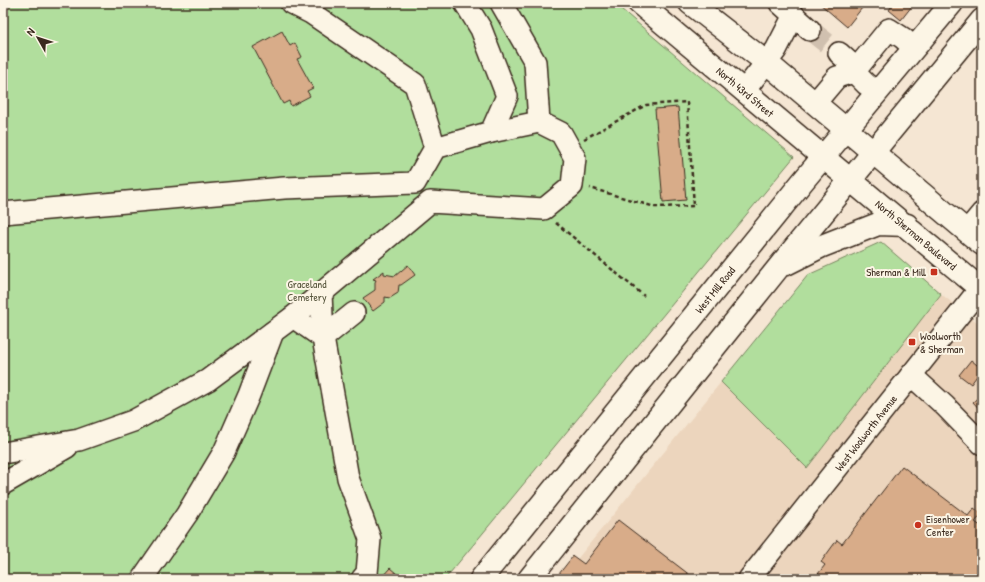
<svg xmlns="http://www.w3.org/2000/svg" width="985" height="582" viewBox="0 0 985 582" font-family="'Patrick Hand',sans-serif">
<rect width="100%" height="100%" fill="#f5e6d3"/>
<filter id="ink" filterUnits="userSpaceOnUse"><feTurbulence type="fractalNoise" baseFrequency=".025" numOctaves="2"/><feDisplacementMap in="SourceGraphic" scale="8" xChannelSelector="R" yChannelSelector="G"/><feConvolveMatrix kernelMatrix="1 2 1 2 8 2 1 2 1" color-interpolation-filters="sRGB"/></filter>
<g filter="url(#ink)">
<path fill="#ecd5bd" d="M941,294L982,326V579H561L721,382L807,468Z"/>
<g fill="#b1de9d" stroke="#76845e">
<path d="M3,3H614L794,157L445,579H3Z"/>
<path d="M881,242L941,294L807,468L721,382L808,275Z"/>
</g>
<g fill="#d8ac89" stroke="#3b2a1e">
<path d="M819,3H856L862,8L847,27Z"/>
<path d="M894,3H909L912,6L901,20L889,10Z"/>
<path d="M282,31L290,46L295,43L302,57L297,59L313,88L307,91L310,96L291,106L289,101L283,104L253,47Z"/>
<path d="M678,107L686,200L663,202L655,109Z"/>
<path d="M408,265L415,275L401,285H399L398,293L390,298L385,297V302L373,311L363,298L375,290V282L376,280L373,279L384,271V274L395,276Z"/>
<path d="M971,360L982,369L971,384L959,375Z"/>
<path d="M982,394V412L973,402Z"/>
<path d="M902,466L968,516L974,508L982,514L975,522L982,527V579H814L825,565L821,562L837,540L842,544Z"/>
<path d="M618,520L695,579H555L573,556L584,564Z"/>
<path d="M390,568L403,579H380Z"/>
</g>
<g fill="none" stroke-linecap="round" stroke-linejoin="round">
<path stroke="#d0c0af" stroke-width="21" stroke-dasharray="21 10" stroke-linecap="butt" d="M810,30L839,53"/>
<g stroke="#3b2a1e" stroke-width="24">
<g id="minor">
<path d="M780,3L810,30"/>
<path d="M839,53L849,62L854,72L866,84L877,92"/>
<path d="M744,91L776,50L794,15"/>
<path d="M815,103L837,77L854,72L889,29L903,38L914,48"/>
<path d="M491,132L539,122"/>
<path d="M435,148L491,132L507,96L481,29L465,3"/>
<path d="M3,213L284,188L415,183L435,148L415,84L311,13L291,3"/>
<path d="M967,231L982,213"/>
<path d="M321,293L323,338L354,313"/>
<path d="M293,317L323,338L348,478L370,539L367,573L362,579"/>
<path d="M911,375L945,406L982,444"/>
<path d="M3,453L79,440L133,421L208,380L293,317L430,202L544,209L572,186L575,158L561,133L539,122L535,62L501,3"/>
<path d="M3,484L67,447"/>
<path d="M142,579L187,514L224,452L249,395L273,332"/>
<path d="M749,579L982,286"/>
</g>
</g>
<g stroke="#3b2a1e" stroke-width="25">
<g id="major">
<path d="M639,3L982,290"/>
<path d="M690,3L767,63L982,244"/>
<path d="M786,264L822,246L878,224L907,225"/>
<path d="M481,579L803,181L952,3"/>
<path d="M529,579L778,268L982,20"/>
</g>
</g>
<g stroke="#3b2a1e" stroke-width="2.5" stroke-dasharray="4 3" stroke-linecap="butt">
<path d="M584,139L646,105L687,102L694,206L655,207L590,188"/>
<path d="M556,223L644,296"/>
</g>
<use href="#minor" stroke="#fcf5e5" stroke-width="21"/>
<use href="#major" stroke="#fcf5e5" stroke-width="22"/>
</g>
</g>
<g fill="#c8321e" stroke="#fcf5e5" stroke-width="1.5">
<rect x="930" y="268" width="8" height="8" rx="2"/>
<rect x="908" y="338" width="8" height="8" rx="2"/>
<circle cx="918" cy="525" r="4"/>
</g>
<g text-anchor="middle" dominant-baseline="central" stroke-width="4" stroke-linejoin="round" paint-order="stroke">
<g font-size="11" fill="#3b2a1e" stroke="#fcf5e5">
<text transform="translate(745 92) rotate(40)">North 43rd Street</text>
<text transform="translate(916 235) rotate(40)">North Sherman Boulevard</text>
<text transform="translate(715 290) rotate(-51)">West Mill Road</text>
<text transform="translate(866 433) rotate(-52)">West Woolworth Avenue</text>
</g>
<g font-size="11" fill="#3b2a1e" stroke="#fcf5e5" text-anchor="start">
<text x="926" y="272" text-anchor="end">Sherman &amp; Mill</text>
<text x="920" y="336">Woolworth<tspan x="920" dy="13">&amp; Sherman</tspan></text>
<text x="926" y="519">Eisenhower<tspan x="926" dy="13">Center</tspan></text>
</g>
<g font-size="11" fill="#58573e" stroke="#fcf5e5">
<text x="307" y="284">Graceland<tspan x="307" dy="13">Cemetery</tspan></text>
</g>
</g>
<rect width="985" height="582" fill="none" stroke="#fcf5e5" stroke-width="16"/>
<rect x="8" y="8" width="969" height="566" fill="none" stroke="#3b2a1e" stroke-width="1.5" filter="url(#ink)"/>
<g transform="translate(38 38) rotate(309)" stroke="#fcf5e5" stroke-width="3" paint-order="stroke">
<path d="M0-3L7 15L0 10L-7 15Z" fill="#3b2a1e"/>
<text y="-6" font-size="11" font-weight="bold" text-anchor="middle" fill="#3b2a1e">N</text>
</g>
</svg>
